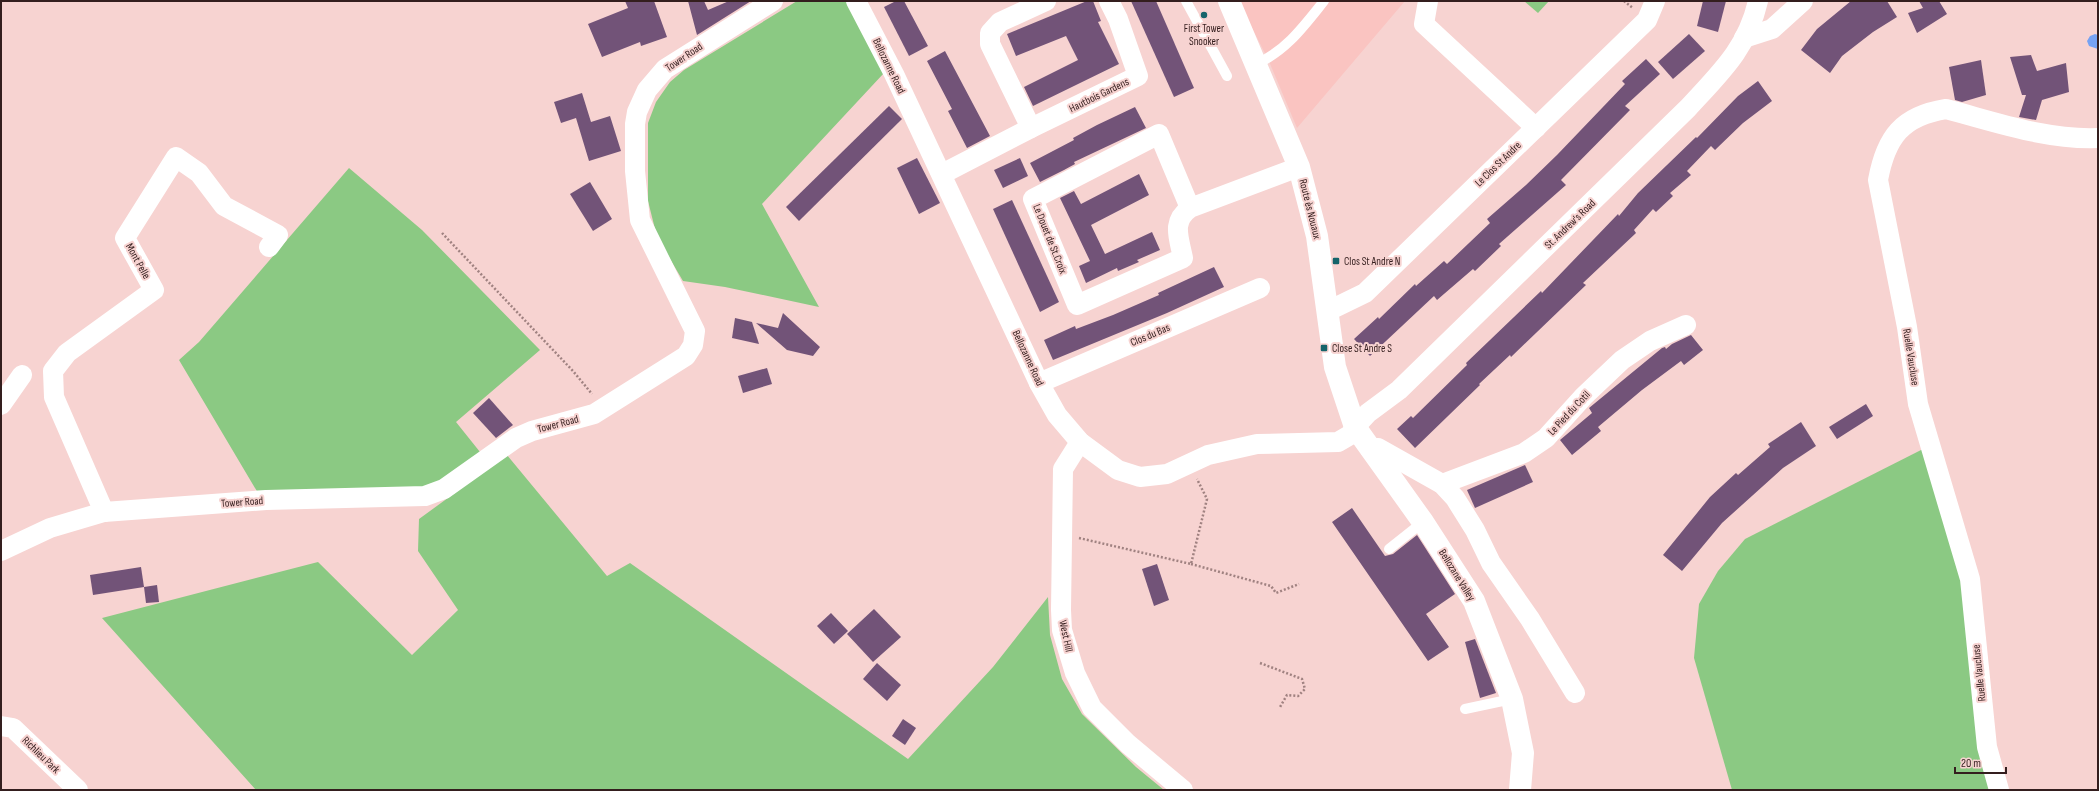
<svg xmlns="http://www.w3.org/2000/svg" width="2099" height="791" viewBox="0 0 2099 791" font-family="'Sofia Sans Condensed',sans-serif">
<rect width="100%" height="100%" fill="#f7d3d1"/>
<path fill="#fac4c1" d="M1238,1H1405L1297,128L1268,59Z"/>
<g fill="#8bc983">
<path d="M797,1H846L852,8L884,73L762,204L819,307L725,287L683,281L657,237L648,201V123L656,102L670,82L684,70Z"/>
<path d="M1524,1H1549L1538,13Z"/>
<path d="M349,168L422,230L540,350L456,422L480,452L447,478L420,489L258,493L179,360L199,342Z"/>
<path d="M1925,448L1965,580L1994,790H1732L1694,658L1699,604L1718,571L1745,539Z"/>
<path d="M507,455L607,576L630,563L908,759L993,667L1048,597L1050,635L1062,679L1082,714L1136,767L1164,790H256L102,618L318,562L412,655L458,610L418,551L419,519Z"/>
</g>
<path fill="#76a2f3" d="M2095,34L2098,35V49L2089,46L2087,41L2090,36Z"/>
<g fill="#725378">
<path d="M625,1H654L667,37L641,46L640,42L602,57L588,24L628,8Z"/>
<path d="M688,1H704L708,10L729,1H751L697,35Z"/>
<path d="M896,1H904L928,46L909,56L884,7Z"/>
<path d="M1087,1H1093L1101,21L1098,22L1119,64L1033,106L1024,87L1078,60L1066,36L1016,56L1007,34Z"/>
<path d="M1131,1H1156L1194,88L1174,97Z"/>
<path d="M1703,1H1726L1718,32L1697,26Z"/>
<path d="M1851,1H1887L1897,17L1873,32L1842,56L1830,73L1801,50L1817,29Z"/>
<path d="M1919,1H1939L1947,14L1917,33L1908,13L1923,8Z"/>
<path d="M1689,34L1705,51L1673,79L1658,62Z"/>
<path d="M945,51L990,136L967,148L948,111L952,109L927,61Z"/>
<path d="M2031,55L2037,71L2066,63L2069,92L2042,100L2036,120L2019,117L2026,95H2022L2010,57Z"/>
<path d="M1646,59L1660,74L1625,106L1630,110L1561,180L1566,185L1499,244L1501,246L1475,271L1473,269L1437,300L1434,296L1370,356L1354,339L1378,317L1379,319L1415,284L1416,286L1444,261L1447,264L1490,223L1487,219L1526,185L1557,155L1625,84L1622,81Z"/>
<path d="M1981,60L1986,95L1962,102L1955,100L1949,67Z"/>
<path d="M1758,81L1772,101L1743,123L1715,150L1711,146L1687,171L1691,175L1670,193L1673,196L1656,212L1653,209L1634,230L1636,233L1583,283L1586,285L1511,357L1510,355L1479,384L1480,385L1415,448L1397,429L1411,416L1413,418L1467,365L1466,363L1541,291L1542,293L1618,214L1619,216L1638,193L1696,137L1697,138L1738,96Z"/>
<path d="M582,93L591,122L610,116L621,151L589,161L576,118L561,123L554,102Z"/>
<path d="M889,106L902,119L799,221L786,207Z"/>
<path d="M1135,107L1146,128L1074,162L1075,164L1064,170L1040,182L1030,163L1074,140L1073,138L1097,125Z"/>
<path d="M917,158L940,203L919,214L897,168Z"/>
<path d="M1020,158L1028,176L1003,188L994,170Z"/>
<path d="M1139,174L1149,195L1091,225L1105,254L1152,232L1160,250L1137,260L1139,262L1118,271L1117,268L1086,283L1079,266L1090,261L1060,198L1074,191L1081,204Z"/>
<path d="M590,182L612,219L593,231L570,194Z"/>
<path d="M1012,200L1059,302L1040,312L993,209Z"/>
<path d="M1214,267L1224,287L1167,313L1053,360L1044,340L1075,326L1076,329L1113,315L1159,295L1158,293Z"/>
<path d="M783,313L820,347L813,356L787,350L756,323L778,328Z"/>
<path d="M735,318L752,322L759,344L732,338Z"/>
<path d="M1691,335L1703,350L1684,365L1681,361L1642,390L1598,427L1601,431L1572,455L1560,440L1592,413L1589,408L1662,348L1665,347L1666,349L1672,344Z"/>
<path d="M767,368L772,384L743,393L738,376Z"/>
<path d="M489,398L513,425L496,438L473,413Z"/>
<path d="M1866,404L1873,416L1837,439L1829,427Z"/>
<path d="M1801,422L1816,446L1783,468L1722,523L1682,571L1663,555L1710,497L1736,473L1738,475L1770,447L1768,444Z"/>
<path d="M1525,465L1533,482L1475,508L1467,490Z"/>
<path d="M1352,508L1385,556L1393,554L1417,535L1455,594L1426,614L1449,647L1428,661L1332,522Z"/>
<path d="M1157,564L1169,600L1154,606L1142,569Z"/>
<path d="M141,567L144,587L93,595L90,575Z"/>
<path d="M157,585L159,602L146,603L144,587Z"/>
<path d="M874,609L901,637L873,662L847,634Z"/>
<path d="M831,613L848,631L834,644L817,626Z"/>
<path d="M1475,639L1496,693L1480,698L1465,642Z"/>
<path d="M877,663L901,685L887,701L863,679Z"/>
<path d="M903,719L916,728L905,745L892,736Z"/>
</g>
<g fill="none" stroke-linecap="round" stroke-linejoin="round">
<g stroke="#a08281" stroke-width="2.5" stroke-dasharray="2 2" stroke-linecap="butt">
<path d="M1624,1L1633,8"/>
<path d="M442,233L573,371L592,394"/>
<path d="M1079,538L1191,564L1207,499L1197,479"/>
<path d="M1191,564L1271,586L1276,593L1299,584"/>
<path d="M1260,663L1302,679L1305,689L1298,696L1287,695L1280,707"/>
</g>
<g stroke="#fff" stroke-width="10">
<path d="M1186,1L1227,76"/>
<path d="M1256,64C1286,51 1304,26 1324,1"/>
<path d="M1389,549L1423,522"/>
<path d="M1465,709L1512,699"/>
</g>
<g stroke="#fff" stroke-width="20">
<path d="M856,1L894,74L1039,383L1057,415L1080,442L1118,470L1140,477L1167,474L1208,455L1257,444L1338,442L1350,435L1355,427L1368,413L1399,390L1688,108C1720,73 1747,49 1758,1"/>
<path d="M1428,1L1424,24L1536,128"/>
<path d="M1744,38L1772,29L1803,1"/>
<path d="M1031,128L990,44V33L1000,22L1046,1"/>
<path d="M942,174L1031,128L1138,76L1118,19L1109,1"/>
<path d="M1190,208L1159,134L1033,199L1077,305L1183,258C1179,237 1171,222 1190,208L1299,167"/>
<path d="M1328,311L1365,293L1647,20L1655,1"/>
<path d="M1039,383L1260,288"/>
<path d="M1,405L22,375"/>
<path d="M1080,442L1063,469L1061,610L1062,630L1075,673L1092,708L1128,744L1183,790"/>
<path d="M1370,449L1378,448L1442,484L1455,498L1475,530L1491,563L1530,619L1575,693"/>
<path d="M1442,484L1524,453L1546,438L1584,396L1622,360L1650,341L1686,325"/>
<path d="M104,512L54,397L53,371L67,353L154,290L125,238L176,157L199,173L224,206L278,235L269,247"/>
<path d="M1,551L50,528L104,512L266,500L425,496L444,489L516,438L532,431L594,414L686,356L693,345L695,331L640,220L635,171V124L637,112L647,90L665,69L773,1"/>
<path d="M1,726L13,728L78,790"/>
<path d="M1999,790L1987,747L1970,579L1918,404L1907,327L1878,180C1886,137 1902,116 1946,109C1996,122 2046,140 2098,138"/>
</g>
<path stroke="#fff" stroke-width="22" d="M1229,1L1299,167L1317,236L1335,367L1355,427L1423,522L1474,601L1512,699L1523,753L1520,790"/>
</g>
<g fill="#15646a" stroke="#f7d3d1" stroke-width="1.5">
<circle cx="1204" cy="15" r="4"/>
<rect x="1332" y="257" width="8" height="8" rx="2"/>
<rect x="1320" y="344" width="8" height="8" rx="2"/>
</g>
<g text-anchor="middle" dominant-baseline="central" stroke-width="4" stroke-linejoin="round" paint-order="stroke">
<g font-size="11" fill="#341e1e" stroke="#f7d3d1" text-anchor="start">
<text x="1204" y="28" text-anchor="middle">First Tower<tspan x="1204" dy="13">Snooker</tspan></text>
<text x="1344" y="261">Clos St Andre N</text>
<text x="1332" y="348">Close St Andre S</text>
</g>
<g font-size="11" fill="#341e1e" stroke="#f7d3d1">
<text transform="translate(684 57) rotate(-34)">Tower Road</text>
<text transform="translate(889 66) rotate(64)">Bellozanne Road</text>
<text transform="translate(1099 95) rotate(-26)">Hautbois Gardens</text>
<text transform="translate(1498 164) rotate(-44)">Le Clos St Andre</text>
<text transform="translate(1310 209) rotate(76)">Route ès Nouaux</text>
<text transform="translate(1570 224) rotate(-44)">St. Andrew's Road</text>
<text transform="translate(1050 239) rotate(68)">Le Douet de St.Croix</text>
<text transform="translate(138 261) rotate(61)">Mont Pelle</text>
<text transform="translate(1150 335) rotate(-23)">Clos du Bas</text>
<text transform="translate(1911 357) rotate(81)">Ruelle Vaucluse</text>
<text transform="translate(1028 358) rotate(65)">Bellozanne Road</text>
<text transform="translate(1569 413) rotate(-47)">Le Pied du Cotil</text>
<text transform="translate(558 424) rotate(-15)">Tower Road</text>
<text transform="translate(242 502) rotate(-4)">Tower Road</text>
<text transform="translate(1457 575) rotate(58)">Bellozane Valley</text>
<text transform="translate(1066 636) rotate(78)">West Hill</text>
<text transform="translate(1979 673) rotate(-96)">Ruelle Vaucluse</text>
<text transform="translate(41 755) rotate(44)">Richlieu Park</text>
</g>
</g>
<rect width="2099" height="791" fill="none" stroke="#341e1e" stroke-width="4"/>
<path d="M1955 767v6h51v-6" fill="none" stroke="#341e1e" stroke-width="2"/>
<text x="1961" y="767" font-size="12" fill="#341e1e" stroke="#f7d3d1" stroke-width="3" paint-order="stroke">20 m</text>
</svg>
